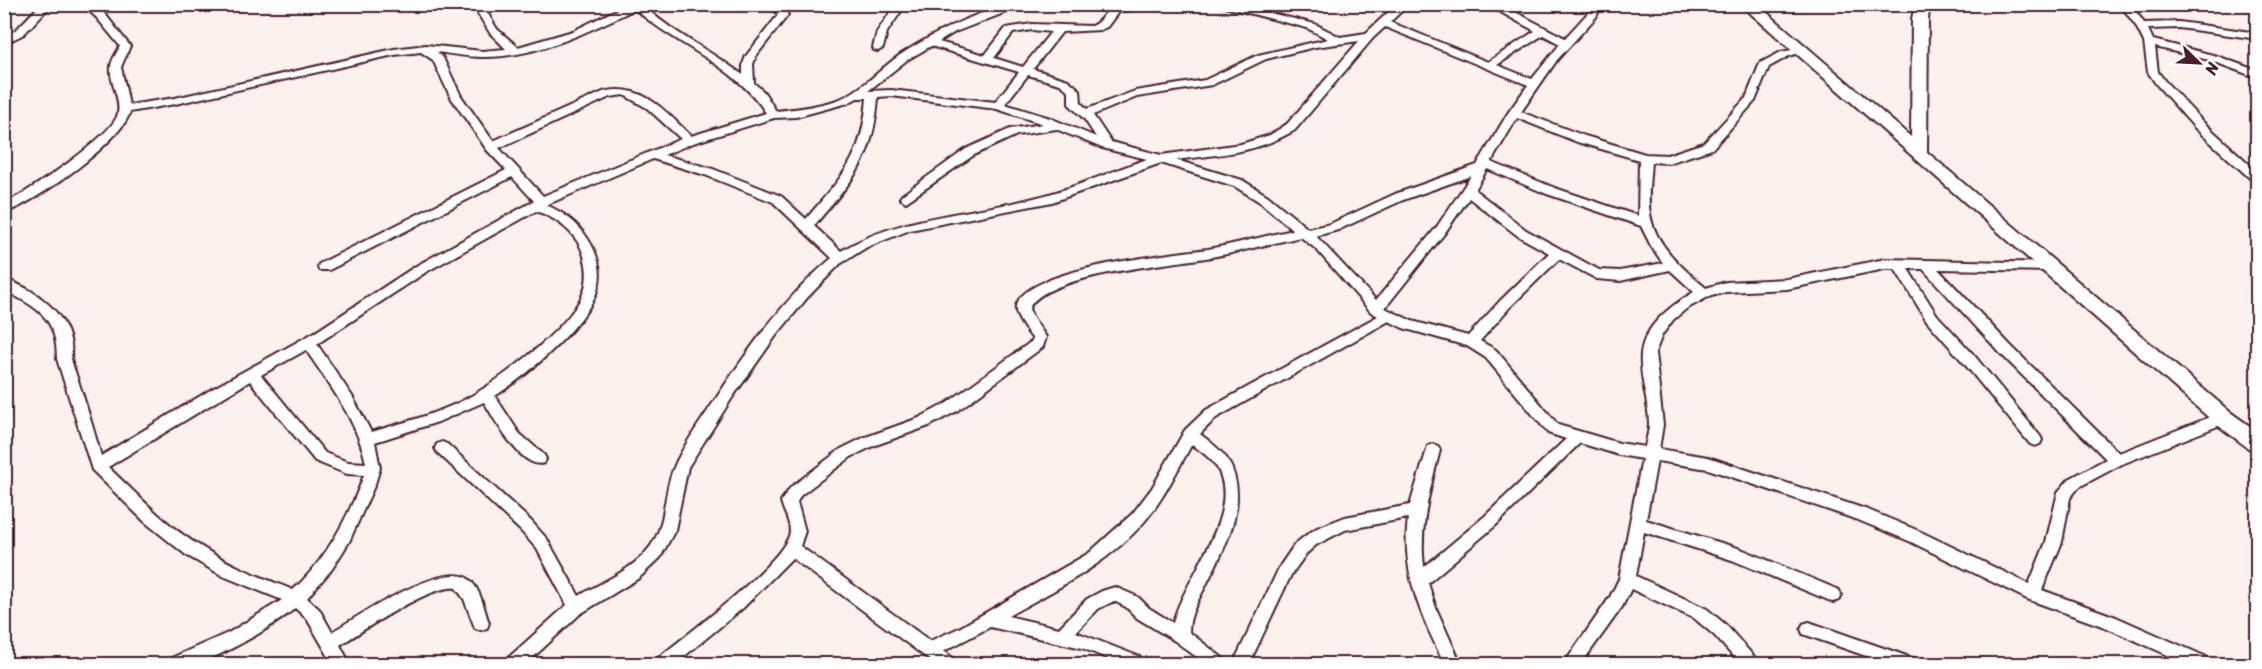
<svg xmlns="http://www.w3.org/2000/svg" width="2262" height="669" viewBox="0 0 2262 669" font-family="Sriracha,sans-serif">
<rect width="100%" height="100%" fill="#fcf1ed"/>
<filter id="ink" filterUnits="userSpaceOnUse"><feTurbulence type="fractalNoise" baseFrequency=".0167" numOctaves="2"/><feDisplacementMap in="SourceGraphic" scale="12" xChannelSelector="R" yChannelSelector="G"/><feConvolveMatrix kernelMatrix="1 2 1 2 8 2 1 2 1" color-interpolation-filters="sRGB"/></filter>
<g filter="url(#ink)">
<g fill="none" stroke-linecap="round" stroke-linejoin="round">
<g stroke="#4a1f2b" stroke-width="4">
<g id="street">
<path d="M41,4H52L24,34L4,44V36L16,30Z"/>
<path d="M82,4H94L105,14L130,46L121,67L129,105L175,98L394,49L426,45L482,51L506,49L490,33L472,4H482L497,29L518,47L573,31L628,4H642C671,33 710,50 743,75V64L746,56L778,15L771,4H781L788,15L756,56L753,64L754,83L764,92L776,111C797,109 820,106 840,99C862,90 880,69 900,55C932,34 988,4 1027,4L955,32L939,42L985,55L1006,28L1032,24L1091,26C1103,22 1104,9 1116,5L1186,4L1181,7L1119,11L1107,27L1100,30L1062,32L1033,69L1068,80L1080,90L1081,103L1087,109L1135,91L1205,80L1258,55L1328,39L1307,28L1213,4H1233L1315,24L1340,37L1366,33L1397,4H1409L1390,22L1488,62L1535,31L1486,4H1500L1565,38L1587,14L1592,4H1602L1596,17L1557,60L1521,112L1585,136L1645,154L1667,155L1704,143L1746,98L1760,63L1781,52L1803,48V52L1789,56L1769,67L1755,101L1712,149L1668,163L1651,162C1650,179 1647,197 1650,214C1655,245 1683,269 1706,288L1726,282L1787,279L1885,259L2054,263L2055,266L2054,269L2049,271L1938,269L2010,345L2119,453L2223,412L2228,414L2230,418L2228,422L2122,464L2079,487L2070,498L2062,542L2042,590L2116,617L2211,659L2213,664H2188L2105,627L2027,599L1909,541L1858,520L1708,469L1657,461L1646,520L1741,549L1839,590L1841,595L1839,600L1833,602L1732,560L1644,532L1636,576L1707,609L1726,625L1756,659L1758,664H1740L1714,635L1695,619L1631,589L1622,607L1581,664H1564L1610,597L1619,579L1642,459L1619,455L1580,443L1495,526L1428,583L1436,608L1461,664H1445C1421,617 1401,572 1408,518L1345,530L1316,545L1306,554L1291,575L1249,664H1233L1280,566L1295,544L1305,536L1317,528L1345,517L1410,505L1428,446L1433,444L1438,446L1440,450C1430,490 1419,525 1424,567L1485,516L1566,439L1548,433L1486,358L1467,346L1403,328L1389,321L1216,418L1200,434C1209,441 1220,449 1227,459C1252,500 1225,547 1206,585C1198,601 1189,614 1189,632L1224,659L1226,664H1206L1175,641L1137,618L1126,607L1114,601L1098,609L1076,632L1140,657L1141,664H1121L1082,648L990,627L944,651L954,659L956,664H935L792,558L743,608L675,664H655L657,659C686,635 777,568 789,536C793,525 783,512 781,501L791,487L841,449L863,438L919,418L947,403L1032,341V338C1026,330 1014,316 1016,306C1025,268 1173,254 1208,249C1236,244 1264,236 1293,230L1260,202L1234,186L1161,163L1052,202L910,230L867,247L840,264L807,298L775,337L732,398L688,467L675,530L660,558L639,578L580,614L526,664H505L507,659L567,605L537,549L521,531L437,452L435,448L437,444L442,442L447,444L531,521L547,539L579,596C603,581 632,571 650,547C668,523 662,492 675,465C685,443 700,423 713,403C747,351 784,298 832,258L773,202L705,175L653,159L546,205C563,212 578,223 588,239C597,253 603,271 598,287C590,322 526,377 495,396L519,433L544,455L546,459L544,463C522,471 494,418 484,402L438,422L375,442L380,468L375,484L349,542L332,569L307,598L319,609L332,632C357,617 441,562 467,578C480,586 484,609 489,623L487,628L481,630L475,628L464,599L456,588C429,585 365,630 340,645L350,664H333L307,619L295,608C278,624 214,662 191,664C183,665 175,664 167,664L169,659L230,632L282,600L223,576L186,555L145,522L92,470L57,359C57,317 38,308 4,290V279C35,289 65,311 71,344C72,351 70,356 72,363C83,394 92,424 101,456L212,389L317,331L416,266L534,201L512,177L329,270H319L318,267L319,264L506,170L487,150L450,96L433,60L421,52L394,55L175,104L130,112C122,141 34,204 4,213V204C27,193 115,135 118,113C121,97 109,83 111,67C111,60 117,53 120,46L97,18ZM635,9C676,46 736,65 766,113L691,136C665,111 642,82 603,92L493,141L461,96L443,58L437,52C452,54 467,57 482,57C535,58 588,32 635,9ZM1385,27L1528,85L1508,113L1477,165L1395,194L1330,224L1308,229L1268,196L1242,180L1176,160C1220,154 1255,154 1295,130L1373,38ZM1032,30L1051,32L1023,67L994,58L1013,33ZM1543,35L1560,44L1532,79L1497,65ZM1359,41L1287,124L1270,135L1241,144L1161,155L1111,142L1093,115L1137,97L1212,85L1266,59L1315,47ZM931,46L1019,72L995,102L891,90L868,91L907,60ZM1028,75L1060,84L1069,91V104L1085,120L1096,137L1050,118L1005,104ZM624,95L647,108L681,139L543,196L499,148L610,97ZM891,96L997,109L1043,124L1010,129L966,149L902,195L900,198L906,202L974,155L1017,135L1056,129L1102,148L1147,159C1109,172 1073,189 1034,198C968,215 900,215 841,251L814,226C853,179 873,162 878,97ZM857,98H867C862,159 844,174 806,219L781,196L713,169L664,155L693,143L774,118L796,117L848,103ZM1517,118L1577,142L1639,160L1638,216L1555,188L1491,162ZM1487,169L1547,194L1641,226L1651,246L1663,263L1620,271L1599,270L1526,230L1475,190ZM1471,176L1436,228L1376,300L1316,236L1338,230L1403,200ZM1469,198L1518,236L1549,253L1500,301L1468,336L1412,321L1385,308L1444,234ZM536,211C557,218 578,234 584,256C588,270 588,283 582,296C566,331 496,384 462,401C433,415 402,423 371,432L352,396L317,344L426,272ZM1301,237L1317,250L1371,312L1378,316L1206,410L1185,430L1152,488L1133,513L1089,553L959,628L930,641L800,546L805,531L797,502L801,495L851,457L873,446L929,426L957,411L1043,347L1046,337L1033,318L1029,309C1041,274 1176,264 1211,257C1241,252 1271,243 1301,237ZM1559,259L1597,279L1620,281L1670,270L1694,292C1672,305 1644,325 1641,354C1639,377 1649,401 1649,424C1649,432 1646,440 1645,447L1619,443L1558,425L1496,350L1480,341L1510,307ZM1885,269H1895L1927,321L1963,362L2030,444L2035,446L2040,444L2042,440L2040,436L1973,354L1937,315L1908,269H1923L2000,353L2106,459L2069,479L2058,492L2046,542L2029,584L1919,531L1868,510L1708,457L1659,449L1663,425L1655,353L1662,335L1673,320L1686,309L1708,297L1726,292L1787,289ZM306,350C330,386 357,420 366,463L348,462L325,453L261,375ZM250,381L315,461L347,474L364,475C349,516 326,560 293,590C261,577 229,565 200,546C165,525 137,494 108,467ZM1192,444C1200,451 1210,457 1216,466C1245,512 1183,579 1173,623L1149,608L1138,597L1115,587L1102,591L1087,599L1059,628L1008,616C1056,589 1107,565 1144,522C1164,499 1177,470 1192,444Z"/>
<path d="M896,4H906L887,32L883,48L878,51L874,50L873,48L877,32Z"/>
<path d="M2120,4H2131L2144,23L2179,22L2258,33V39L2179,28L2148,29L2153,40L2217,56L2258,71V78L2209,60L2155,47L2158,72L2164,80L2203,122L2258,172V183L2254,182L2195,128L2156,84L2148,72L2144,42L2136,26Z"/>
<path d="M2249,4H2258V10Z"/>
<path d="M1809,622L1915,659L1917,664H1889L1803,634L1801,629L1803,624Z"/>
</g>
</g>
<g stroke="#4a1f2b" stroke-width="4">
<path id="secondary" d="M1740,4H1757L1911,137L1912,19L1915,4H1930L1928,19L1927,152L2230,412L2258,432V452L2251,450L2216,424Z"/>
</g>
<use href="#street" fill="#fff" fill-rule="evenodd"/>
<use href="#secondary" fill="#fff" fill-rule="evenodd"/>
</g>
</g>
<rect width="2262" height="669" fill="none" stroke="#fff" stroke-width="24"/>
<rect x="12" y="12" width="2238" height="645" fill="none" stroke="#4a1f2b" stroke-width="2" filter="url(#ink)"/>
<g transform="translate(2199 63) rotate(114)" stroke="#ffffff" stroke-width="4.5" paint-order="stroke">
<path d="M0-4.5L10 22L0 15L-10 22Z" fill="#4a1f2b"/>
<text y="-9" font-size="16" font-weight="bold" text-anchor="middle" fill="#4a1f2b">N</text>
</g>
</svg>
